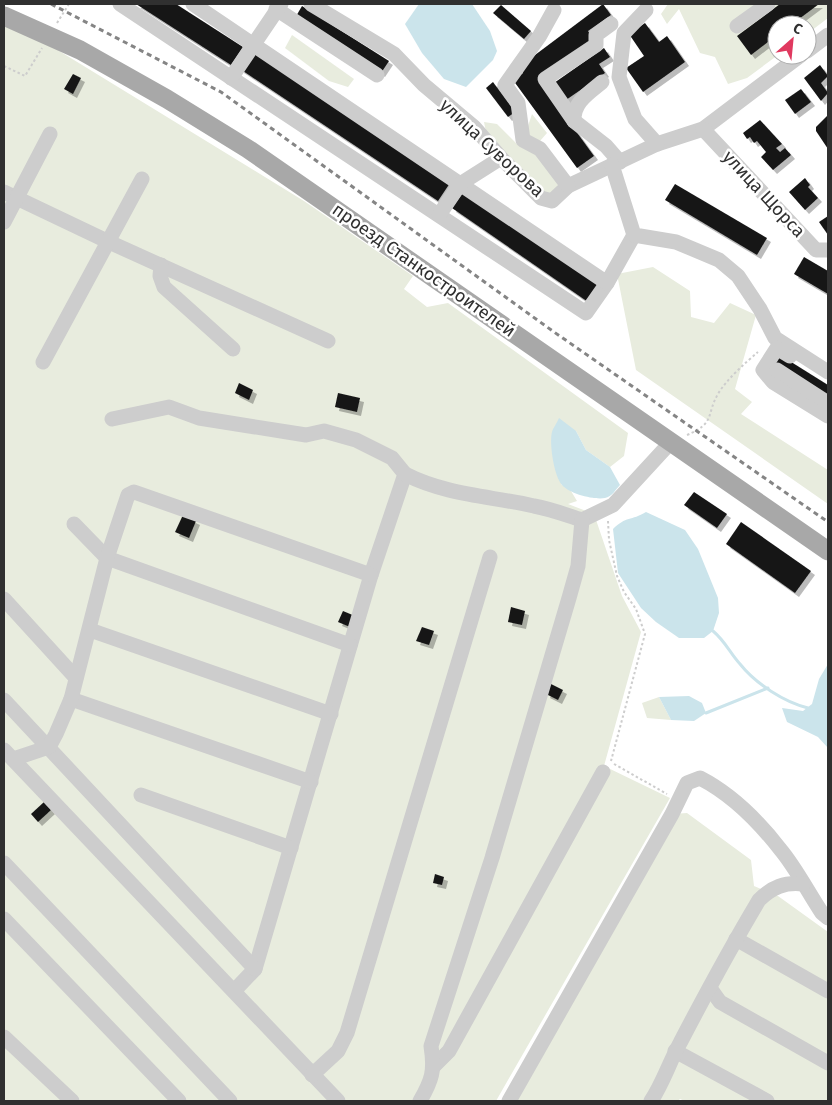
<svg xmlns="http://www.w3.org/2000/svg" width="832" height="1105" viewBox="0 0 832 1105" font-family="'Fira Sans',sans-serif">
<defs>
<filter id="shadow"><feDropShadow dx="4" dy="4" stdDeviation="0" flood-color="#0004"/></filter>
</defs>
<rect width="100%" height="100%" fill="#fff"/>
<g fill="#e8ecde">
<path d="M668,4H828V18L807,34V25H777L778,55L747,78L728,84L715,57L700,53L679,9L667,24L661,14Z"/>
<path d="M4,24L56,49L304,201L413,276L404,289L427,307L448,303L628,433L624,456L610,467L586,450L576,431L561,484L571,491L577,501L568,504L594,514L622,596L641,632L604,766L670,798L496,1101H4Z"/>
<path d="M292,35L354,79L348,87L329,81L285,48Z"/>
<path d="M532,114L547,133L533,149L560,186L557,192L543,195L487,137L484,122L497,124L517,144L527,129Z"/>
<path d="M653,267L690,291L691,317L714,323L730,303L756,315L735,389L752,402L741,414L828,470V504L636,370L617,274Z"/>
<path d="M659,697L671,720L647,718L642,703Z"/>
<path d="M687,813L751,860L754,886L778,896L828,932V1101H685L680,1099L678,1101H504L673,814Z"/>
</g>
<g fill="#cbe4eb">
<path d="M419,4H472L490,31L497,51L493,60L466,87L444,79L422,53L405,24Z"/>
<path d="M559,418L576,431L586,450L610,467L620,485C616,489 612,497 605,498C594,500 570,494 562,485C554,476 549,443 552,432C553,428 557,423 559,418Z"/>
<path d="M646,512L685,530L698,549L718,598L719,613L713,631L704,638H679L656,622L641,608L618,573L613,529C626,516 631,521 646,512Z"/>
<path d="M828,664V748L818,737L787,722L782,708L803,711L812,704L819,679Z"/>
<path d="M689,696L702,703L706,713L694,721L671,720L659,697Z"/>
</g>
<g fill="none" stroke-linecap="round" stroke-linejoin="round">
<g stroke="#cbe4eb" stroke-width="3">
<path d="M713,631C725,641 730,653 740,664C756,684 784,702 808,708"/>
<path d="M706,713L768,688"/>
</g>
</g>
<g fill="#171717" filter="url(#shadow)">
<path d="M136,4H176L243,47L231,65Z"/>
<path d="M603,4L611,15L588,31L593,39L538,79L594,156L577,168L513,80L523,73L521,68L527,61Z"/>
<path d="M780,4H819L791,25H777V35L751,55L737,36Z"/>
<path d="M501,5L531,31L524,39L493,13Z"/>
<path d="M302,6L389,61L381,73L295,18Z"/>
<path d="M645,23L659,42L667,36L685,62L643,92L626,68L644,56L629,34Z"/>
<path d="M604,48L610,57L599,64L605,73L566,100L554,83Z"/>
<path d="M252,52L450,183L438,201L240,69Z"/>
<path d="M820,65L828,76L821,83L828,93L821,101L804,78Z"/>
<path d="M73,74L81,78L73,94L64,89Z"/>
<path d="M493,82L515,112L508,117L486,88Z"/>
<path d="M801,89L811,102L795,114L785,100Z"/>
<path d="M827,116L828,117V149L816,131V127Z"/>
<path d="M760,120L782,144L776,148L780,152L785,148L791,155L773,170L761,157L766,152L757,141L754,143L750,137L747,139L743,133Z"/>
<path d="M805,178L810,185L808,187L818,198L805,210L789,192Z"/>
<path d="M675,184L767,238L757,255L665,200Z"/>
<path d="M464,191L600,285L588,302L452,208Z"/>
<path d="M828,216V235L819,222Z"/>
<path d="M804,257L828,271V294L794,274Z"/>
<path d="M780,355L828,385V409L770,373Z"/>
<path d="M239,383L253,390L249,400L235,393Z"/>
<path d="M338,393L360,398L357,412L335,407Z"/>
<path d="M694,492L727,514L717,528L684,505Z"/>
<path d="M183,515L196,521L189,538L175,532Z"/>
<path d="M741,522L811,571L795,593L726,544Z"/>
<path d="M511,607L525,611L522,625L508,622Z"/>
<path d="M343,611L355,616L350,627L338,622Z"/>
<path d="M422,627L434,631L429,645L416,641Z"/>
<path d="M551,684L563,690L558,700L546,694Z"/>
<path d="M44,802L51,810L38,822L31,814Z"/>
<path d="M435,874L444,877L442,885L433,883Z"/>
</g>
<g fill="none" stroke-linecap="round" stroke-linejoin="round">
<g stroke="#cdcdcd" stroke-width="2" stroke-dasharray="2.5 2.5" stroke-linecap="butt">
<path d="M57,23L69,4"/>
<path d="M4,66L25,76L42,48"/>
<path d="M687,435C716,423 706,414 718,394C725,381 746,362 758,352"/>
<path d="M608,521L609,540L617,576L624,592L636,609L645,634L611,761"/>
<path d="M614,764L667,794"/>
</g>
<g stroke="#cdcdcd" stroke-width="15">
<path d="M120,4L586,313L607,283"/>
<path d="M193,4L607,283L634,235"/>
<path d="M311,4L394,54L424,85L474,127L501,158L541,198L552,201L568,186L657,144L703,129L801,55"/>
<path d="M276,9L377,75"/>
<path d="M554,10L539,37L505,85L518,103L523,140L540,149L568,186"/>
<path d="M646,10L624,33L619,77L635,119L657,144"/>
<path d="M611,24L596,35V45L545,79L574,121L606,146L620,162"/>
<path d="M737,26L768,4"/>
<path d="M807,51L828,35"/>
<path d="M231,78L281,4"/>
<path d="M574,121C573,102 589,93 602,82"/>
<path d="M703,129L816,250H828"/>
<path d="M612,165L634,235L676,242L719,260L738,276L760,309L775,338L828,372"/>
<path d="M4,192L109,242L328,341"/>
<path d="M439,215L460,184L501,158"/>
<path d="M4,222L50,134"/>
<path d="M161,265L160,276L164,287L233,349"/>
<path d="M790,356L777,348L763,370L773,382L828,416"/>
<path d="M43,362L142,179"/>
<path d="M777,370L828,403"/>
<path d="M112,419L169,407L199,418L306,435L324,431L356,440L392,458L405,474L371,575L255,969L234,991"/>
<path d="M405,474C446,495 490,496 534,506C551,509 566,515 582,520L613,505L671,442"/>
<path d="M74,524L107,558L350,645"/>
<path d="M4,599L76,678"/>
<path d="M90,630L331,714"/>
<path d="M71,699L311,782"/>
<path d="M4,700L255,969"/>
<path d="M4,750L338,1101"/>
<path d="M13,759L49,747L56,734L71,699L107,558L128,495L134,492L371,575"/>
<path d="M141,795L291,848"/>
<path d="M4,863L230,1101"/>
<path d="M4,919L179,1101"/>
<path d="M736,939L828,991"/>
<path d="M710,988L720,1002L828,1063"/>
<path d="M4,1037L72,1101"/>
<path d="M675,1051L767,1101"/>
<path d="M434,1066L449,1051L603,772"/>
<path d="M312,1075L338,1051L347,1033L490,557"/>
<path d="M420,1101C432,1080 435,1071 431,1046L492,858L569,598L578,566L582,520"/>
<path d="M509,1101L672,814L687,783L700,778C731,794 759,822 780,849C796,868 808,892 822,913L828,918"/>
<path d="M651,1101C663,1083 669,1063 680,1043C705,995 731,947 759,900C772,887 785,882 803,884"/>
</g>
<path stroke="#a8a8a8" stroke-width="19" d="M4,16L80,50L167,99L248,149L828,551"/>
<path stroke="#858585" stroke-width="3" stroke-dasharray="5 4" stroke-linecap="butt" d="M51,4L221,92L554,332L828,522"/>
</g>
<g text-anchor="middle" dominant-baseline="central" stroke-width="5" stroke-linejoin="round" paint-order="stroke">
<g font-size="18" fill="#303030" stroke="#fff">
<text transform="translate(492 148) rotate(43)">улица Суворова</text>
<text transform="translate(764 194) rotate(47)">улица Щорса</text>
<text transform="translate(424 270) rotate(35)">проезд Станкостроителей</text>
</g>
</g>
<rect width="832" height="1105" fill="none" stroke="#303030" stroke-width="10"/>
<g transform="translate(792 40) rotate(27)"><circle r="24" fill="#ffffff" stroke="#acacac"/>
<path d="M0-4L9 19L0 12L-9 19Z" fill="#e0395f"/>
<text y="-8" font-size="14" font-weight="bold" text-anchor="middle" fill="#303030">С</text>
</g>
</svg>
